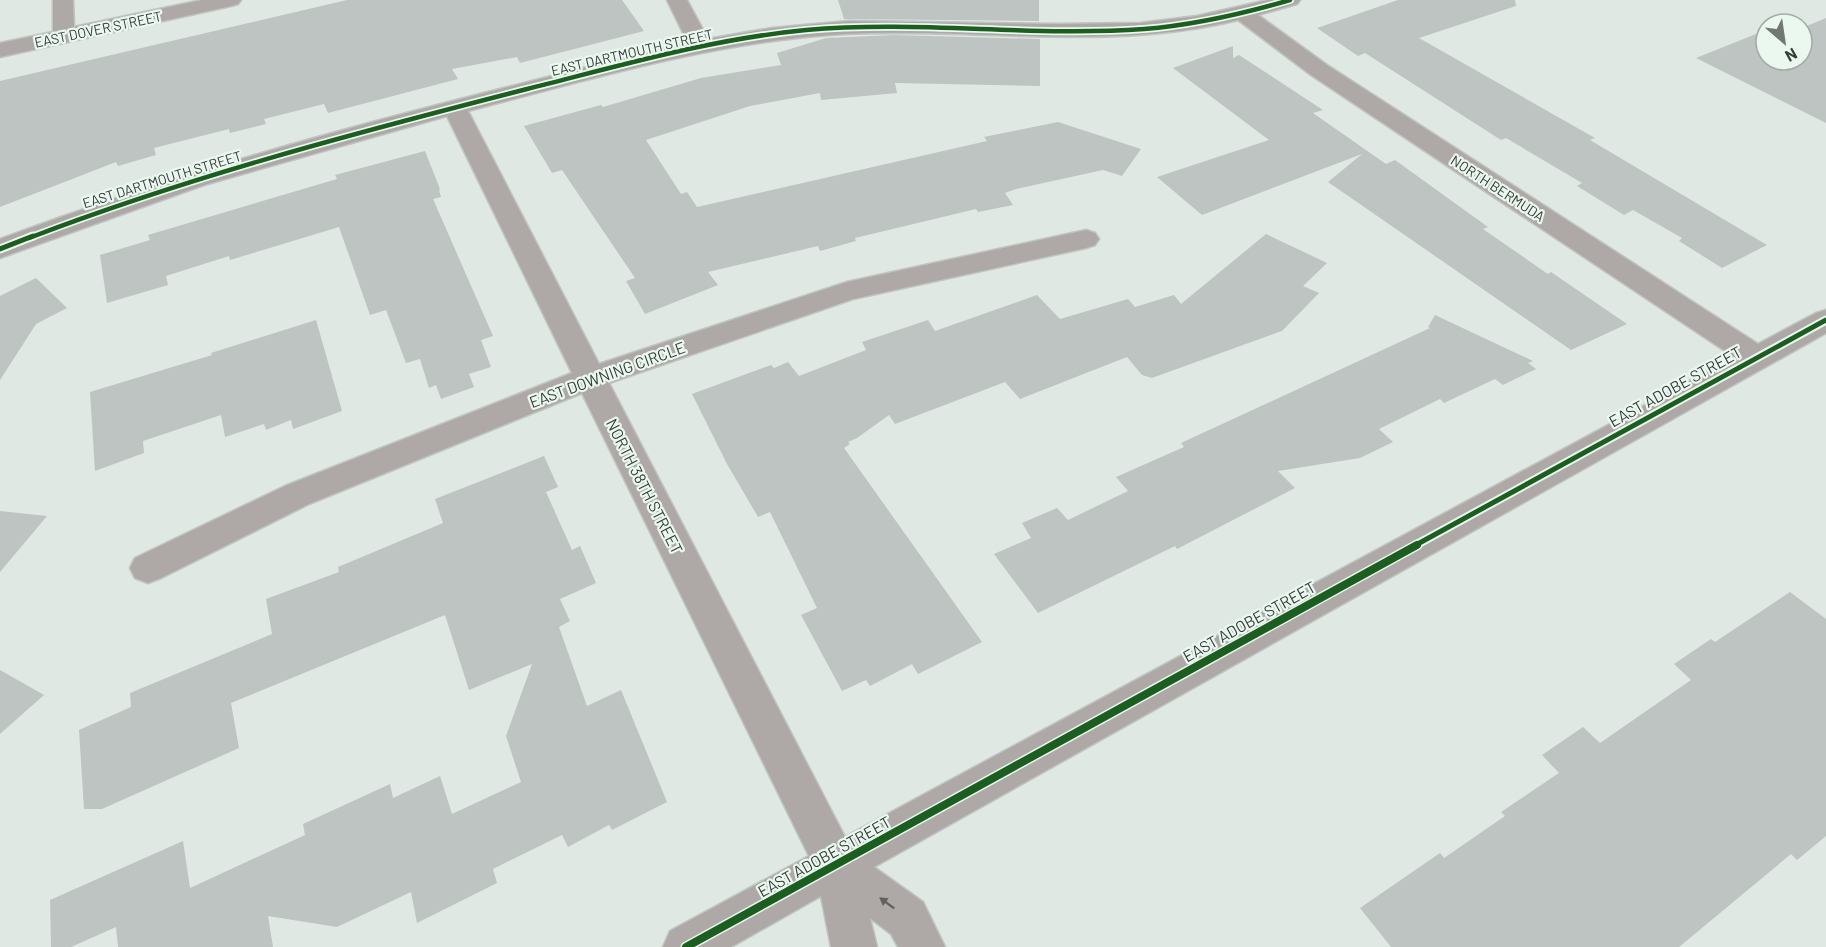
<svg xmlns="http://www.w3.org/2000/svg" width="1826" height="947" viewBox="0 0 1826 947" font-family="Barlow,sans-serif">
<rect width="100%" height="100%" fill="#e0e8e4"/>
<g fill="#bec4c1">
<path d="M347,0H622L644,31L520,63L517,57L452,69L458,79L328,113L324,104L264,119L266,124L230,133L229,129L154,148L156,155L118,166L116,162L0,207V81Z"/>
<path d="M838,0H1039V21L844,19Z"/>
<path d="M1398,0H1515L1516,6L1419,38L1595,138L1590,140L1767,245L1722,268L1679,241L1682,238L1633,210L1624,215L1577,186L1582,183L1506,138L1501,140L1365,53L1358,56L1317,28Z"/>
<path d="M1826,18V123L1696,58L1766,30V60H1802V28Z"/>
<path d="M894,35L1040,39V86L895,83L897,93L821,100L820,93L750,106L646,140L681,194L687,192L697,207L987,141L984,137L1058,122L1141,149L1122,176L1103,170L1016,189L1005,193L1013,205L978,212L976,209L855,238L856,241L820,251L818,246L708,272L718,285L645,314L626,281L635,278L562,170L552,173L524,126L601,105L603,107L701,78L781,65L777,53L826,38Z"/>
<path d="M1233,46V58L1239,55L1323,110L1313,113L1386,164L1395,160L1488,227L1483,229L1548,274L1551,272L1627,324L1571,350L1328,182L1362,154L1202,215L1157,177L1269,140L1173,68Z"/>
<path d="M425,151L440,189L439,190L441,197L433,199L493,336L481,340L491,367L469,374L474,387L441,399L436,385L429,388L420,359L406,363L386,310L370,315L339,227L230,260L229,256L166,276L168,285L107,303L100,255L150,240L148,235L337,179L335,175Z"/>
<path d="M1266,234L1327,263L1303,286L1319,293L1282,331L1152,378L1142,375L1127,357L1020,399L1005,382L895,424L889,415L857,438L848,442L850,444L844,448L982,642L918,674L912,664L870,686L866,680L842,691L801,615L817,608L770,512L758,517L727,464L692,394L771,365L774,368L788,362L799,376L866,350L862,342L928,320L935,331L1037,295L1060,319L1128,299L1135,307L1174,295L1181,304Z"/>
<path d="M36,278L67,308L36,324L0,380V296Z"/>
<path d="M1435,315L1533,361L1528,363L1536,369L1503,385L1495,379L1444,403L1440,399L1379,429L1393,442L1360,458L1278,471L1295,488L1177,549L1175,546L1038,613L994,554L1031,538L1022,523L1057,508L1068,520L1128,491L1116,477L1184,447L1181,443L1430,328L1428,327Z"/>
<path d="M316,320L342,411L293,429L291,420L266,430L264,424L225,437L221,415L143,441L144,453L95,471L90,392L212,355L211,353Z"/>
<path d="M544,456L558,487L546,492L572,550L580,546L596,583L560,599L570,621L559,627L587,706L621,690L667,802L612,830L609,825L568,847L562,835L493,869L497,883L417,923L411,892L337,927L268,916L273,947H118L116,927L71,947H51L50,900L183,841L190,888L305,835L303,824L390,784L393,798L440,776L452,814L521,782L506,736L532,664L469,690L445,615L231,703L239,748L102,809H84L79,730L131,707L130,693L272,634L266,599L339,572L338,567L443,523L435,499Z"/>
<path d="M0,511L47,516L0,572Z"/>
<path d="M1790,592L1826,619V836L1797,860L1791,854L1679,947H1391L1360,908L1440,853L1444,858L1505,816L1501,812L1559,773L1542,755L1583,727L1600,743L1691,680L1674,664L1711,639L1715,642Z"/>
<path d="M0,670L44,695L0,734Z"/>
</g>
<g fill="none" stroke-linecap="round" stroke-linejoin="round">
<g stroke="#bfc5c2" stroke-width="3">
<g id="minor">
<path d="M53,0H73L74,27L202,0H241L238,4L231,6L0,57V43L53,32Z"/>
<path d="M667,0H687L708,39L772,28L849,21L1057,24L1140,23L1197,16L1268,0H1300L1297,4L1258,15L1327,65L1758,344L1816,313L1826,310V333L874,867L923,902L945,947H898L891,934L870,918L877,947H831L821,896L731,947H663L670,931L809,856L582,393L309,504L161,578L148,583L135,578L130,568L135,558L285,486L572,373L447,116L204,185L0,258V239C166,177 336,130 508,87C568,72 628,56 688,43ZM1238,20L1311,75L1734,357L845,837L609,383L853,299L1086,248L1095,245L1099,239L1095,233L1086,230L847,282L599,364L468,111C592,79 716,41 845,34C976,27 1109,52 1238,20Z"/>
</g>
</g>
<use href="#minor" fill="#aea8a6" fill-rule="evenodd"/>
<g stroke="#eaf8f0" stroke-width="8">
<path id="cycleway-far2" d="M29,238C191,176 359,132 527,89C619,66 711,39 806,30C918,20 1031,37 1144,29C1194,25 1242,14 1290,0"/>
</g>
<g stroke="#eaf8f0" stroke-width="9">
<g id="cycleway-far1">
<path d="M0,249L33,236"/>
<path d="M1414,546L1826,320"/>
</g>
</g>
<g stroke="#eaf8f0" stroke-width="11">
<path id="cycleway" d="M686,947L1417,545"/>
</g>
<use href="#cycleway-far2" stroke="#1b5e20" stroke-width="4.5"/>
<use href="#cycleway-far1" stroke="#1b5e20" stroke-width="5"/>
<use href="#cycleway" stroke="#1b5e20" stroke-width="8"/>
</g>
<defs><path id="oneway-solid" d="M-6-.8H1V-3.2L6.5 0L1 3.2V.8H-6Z" transform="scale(1.5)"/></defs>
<use fill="#5f615e" href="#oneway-solid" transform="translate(887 903) rotate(-143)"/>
<g text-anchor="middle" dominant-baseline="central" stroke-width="4.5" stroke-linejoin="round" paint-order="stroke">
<g font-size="14" fill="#353b38" stroke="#eaf8f0">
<text transform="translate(98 29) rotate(-12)">EAST DOVER STREET</text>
<text transform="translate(632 52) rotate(-13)">EAST DARTMOUTH STREET</text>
<text transform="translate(162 179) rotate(-17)">EAST DARTMOUTH STREET</text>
<text transform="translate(1498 188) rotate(33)">NORTH BERMUDA</text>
</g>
<g font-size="16" fill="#353b38" stroke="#eaf8f0">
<text transform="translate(607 374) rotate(-20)">EAST DOWNING CIRCLE</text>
<text transform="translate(1675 386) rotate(-29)">EAST ADOBE STREET</text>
<text transform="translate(645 486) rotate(63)">NORTH 38TH STREET</text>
<text transform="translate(1249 621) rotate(-29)">EAST ADOBE STREET</text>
<text transform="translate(824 856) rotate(-29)">EAST ADOBE STREET</text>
</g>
</g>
<g transform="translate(1784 42) rotate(151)"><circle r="28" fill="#eaf8f0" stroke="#a2aca6" stroke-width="1.5"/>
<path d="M0-4.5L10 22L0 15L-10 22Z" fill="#717874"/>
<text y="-9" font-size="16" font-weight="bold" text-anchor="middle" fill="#353b38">N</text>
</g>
</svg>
